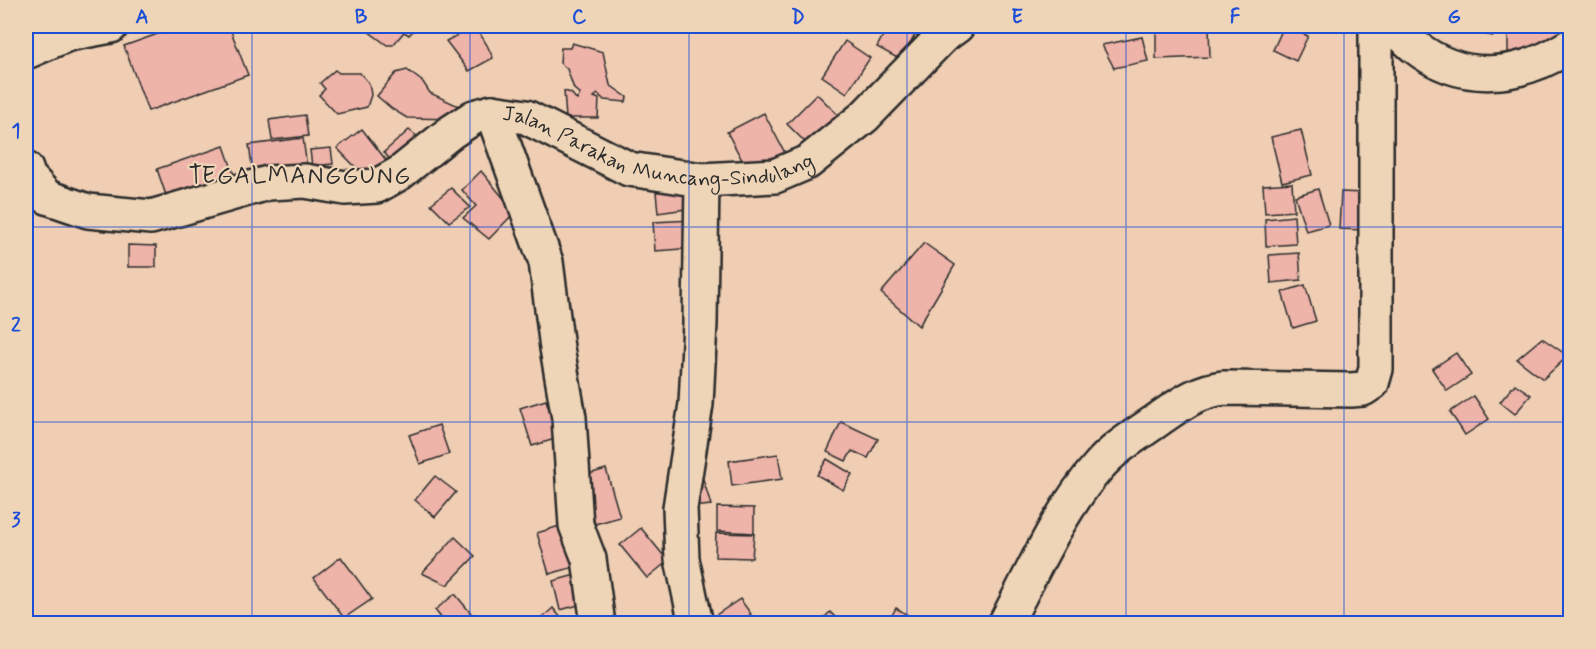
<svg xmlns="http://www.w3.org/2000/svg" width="1596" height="649" viewBox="0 0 1596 649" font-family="Mynerve,sans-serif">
<rect width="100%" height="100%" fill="#efceb4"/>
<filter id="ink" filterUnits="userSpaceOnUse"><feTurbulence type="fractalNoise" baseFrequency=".0167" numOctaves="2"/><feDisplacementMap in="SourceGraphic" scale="12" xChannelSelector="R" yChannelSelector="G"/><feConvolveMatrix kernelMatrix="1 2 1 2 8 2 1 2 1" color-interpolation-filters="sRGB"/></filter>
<g filter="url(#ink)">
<g fill="#eeb3a9" stroke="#2b2b2b" stroke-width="1.5">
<path d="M180,26H229L248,75L148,111L124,46Z"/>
<path d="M361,26H413L417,27L409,35L404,32L393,45H387Z"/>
<path d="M475,26L487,45L493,58L469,71L446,41Z"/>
<path d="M888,26H897L915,35L901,60L877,47Z"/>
<path d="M1284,26L1308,36L1296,61L1273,50Z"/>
<path d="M1456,26H1495L1493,36L1456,28Z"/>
<path d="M1508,26H1570V44L1516,56L1508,52Z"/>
<path d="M1209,27L1210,57L1156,59V28Z"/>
<path d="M1142,37L1148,61L1114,68L1102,45Z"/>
<path d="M845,41L870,58L847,93L822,76Z"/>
<path d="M572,43L603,52L610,85L627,97L626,102L604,100L598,94L594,97L599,99L598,118H566L564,91L571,93L577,100L580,94L574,89L567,69L560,63L561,48H570Z"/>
<path d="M335,70L339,73H360L369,83L371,95L367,107L337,114L319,95L325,89L320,83Z"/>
<path d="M407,70L423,82L430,93L463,108L455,119L407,118L392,109L377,96L396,73Z"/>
<path d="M817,94L838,115L808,145L787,124Z"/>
<path d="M764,113L785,153L749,173L727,132Z"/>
<path d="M305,115L308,136L272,140L269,120Z"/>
<path d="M362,129L396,173L371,183L337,148Z"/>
<path d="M409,130L430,146L398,171L384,152Z"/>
<path d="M1301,130L1312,175L1282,182L1271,137Z"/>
<path d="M303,138L307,167L253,173L249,145Z"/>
<path d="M224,146L237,183L170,207L157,169Z"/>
<path d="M331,148L333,164L312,166L310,150Z"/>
<path d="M481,171L515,212L489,239L463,218L476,206L462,190Z"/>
<path d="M1292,183L1294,211L1265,213L1263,185Z"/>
<path d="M690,187L693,208L658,213L656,192Z"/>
<path d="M451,188L470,207L449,222L431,204Z"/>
<path d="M1318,189L1329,225L1306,231L1295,196Z"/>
<path d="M1341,192L1364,193L1363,230L1339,229Z"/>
<path d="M1294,216L1296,244L1266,246L1265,219Z"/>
<path d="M693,220L695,248L655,251L653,222Z"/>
<path d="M924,243L955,265L919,326L881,293Z"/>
<path d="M128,245L156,246V267H128Z"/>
<path d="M1299,253L1301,280L1271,283L1269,255Z"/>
<path d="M1305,285L1316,321L1293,328L1282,292Z"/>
<path d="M1542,338L1568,356L1543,379L1517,359Z"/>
<path d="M1456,353L1471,375L1447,391L1432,369Z"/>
<path d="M1515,384L1531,395L1515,414L1500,402Z"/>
<path d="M1474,396L1489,419L1465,435L1450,412Z"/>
<path d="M546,400L558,438L532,446L520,408Z"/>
<path d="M841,422L878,439L868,458L852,451L846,461L827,452Z"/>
<path d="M439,425L449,454L420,464L409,435Z"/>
<path d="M778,454L782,479L732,486L729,461Z"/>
<path d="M827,459L852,474L843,490L817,475Z"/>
<path d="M606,469L620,517L595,524L582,476Z"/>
<path d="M435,476L456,492L435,517L415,500Z"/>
<path d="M703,479L711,505L692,507L686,481Z"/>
<path d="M717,507L754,508V533L717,531Z"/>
<path d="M566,524L578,566L549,574L537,533Z"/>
<path d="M641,528L668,561L647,578L620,545Z"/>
<path d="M716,533L754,534L752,558L715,557Z"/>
<path d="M455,537L475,556L447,585L422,573Z"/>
<path d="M341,557L372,599L344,618L314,578Z"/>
<path d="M583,573L590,602L560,610L553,581Z"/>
<path d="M455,594L479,623L478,624H446L435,610Z"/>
<path d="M740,599L751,614L738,624H722L716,615Z"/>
<path d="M553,608L566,624H535Z"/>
<path d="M896,608L919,622V624H887Z"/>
<path d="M830,612L842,624H818Z"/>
</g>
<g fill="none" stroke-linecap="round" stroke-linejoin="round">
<g stroke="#2b2b2b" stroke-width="38">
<g id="minor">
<path d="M1394,26C1400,32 1406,40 1414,46C1463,85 1519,78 1570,46"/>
<path d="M26,52L68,34L111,26"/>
<path d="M492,112L546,262L557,348L569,418L576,525L589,559L598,624"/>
<path id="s1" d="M26,169L28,176L47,197L88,211L151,217L268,183L305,181L345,188L377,186L400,173L451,132L474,117L492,112L526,117L629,169L702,180L775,176L808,162L864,117L942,37L957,26"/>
<path d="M696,624L682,559L680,508L696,404L700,323L702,180"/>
<path d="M1005,624C1033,572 1059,511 1098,467C1115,447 1138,434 1159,419C1181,404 1197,391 1224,388L1351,390L1363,389L1372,383L1376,369V26"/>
</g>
</g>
<use href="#minor" stroke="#efd5b7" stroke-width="33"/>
</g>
</g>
<path fill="none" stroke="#1d4ed8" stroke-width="1.5" stroke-opacity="0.55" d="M252,26V624M470,26V624M689,26V624M907,26V624M1126,26V624M1344,26V624M26,227H1570M26,422H1570"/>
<g text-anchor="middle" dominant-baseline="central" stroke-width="4.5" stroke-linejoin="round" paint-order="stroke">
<g font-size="21" fill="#2b2b2b" stroke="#efd5b7">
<text stroke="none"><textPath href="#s1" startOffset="686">Jalan Parakan Muncang-Sindulang</textPath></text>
</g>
<g font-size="24" letter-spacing="1.5" fill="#2b2b2b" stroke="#efd5b7">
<text x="300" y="176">TEGALMANGGUNG</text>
</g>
</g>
<rect width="1596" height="649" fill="none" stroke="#efd5b7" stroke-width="66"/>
<rect x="33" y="33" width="1530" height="583" fill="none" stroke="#1d4ed8" stroke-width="2"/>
<g font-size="20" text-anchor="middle" font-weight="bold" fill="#1d4ed8">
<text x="142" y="23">A</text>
<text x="361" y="23">B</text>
<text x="579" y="23">C</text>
<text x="798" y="23">D</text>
<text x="1017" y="23">E</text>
<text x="1235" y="23">F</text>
<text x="1454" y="23">G</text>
<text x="16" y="137">1</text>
<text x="16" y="331">2</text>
<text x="16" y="526">3</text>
</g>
</svg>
